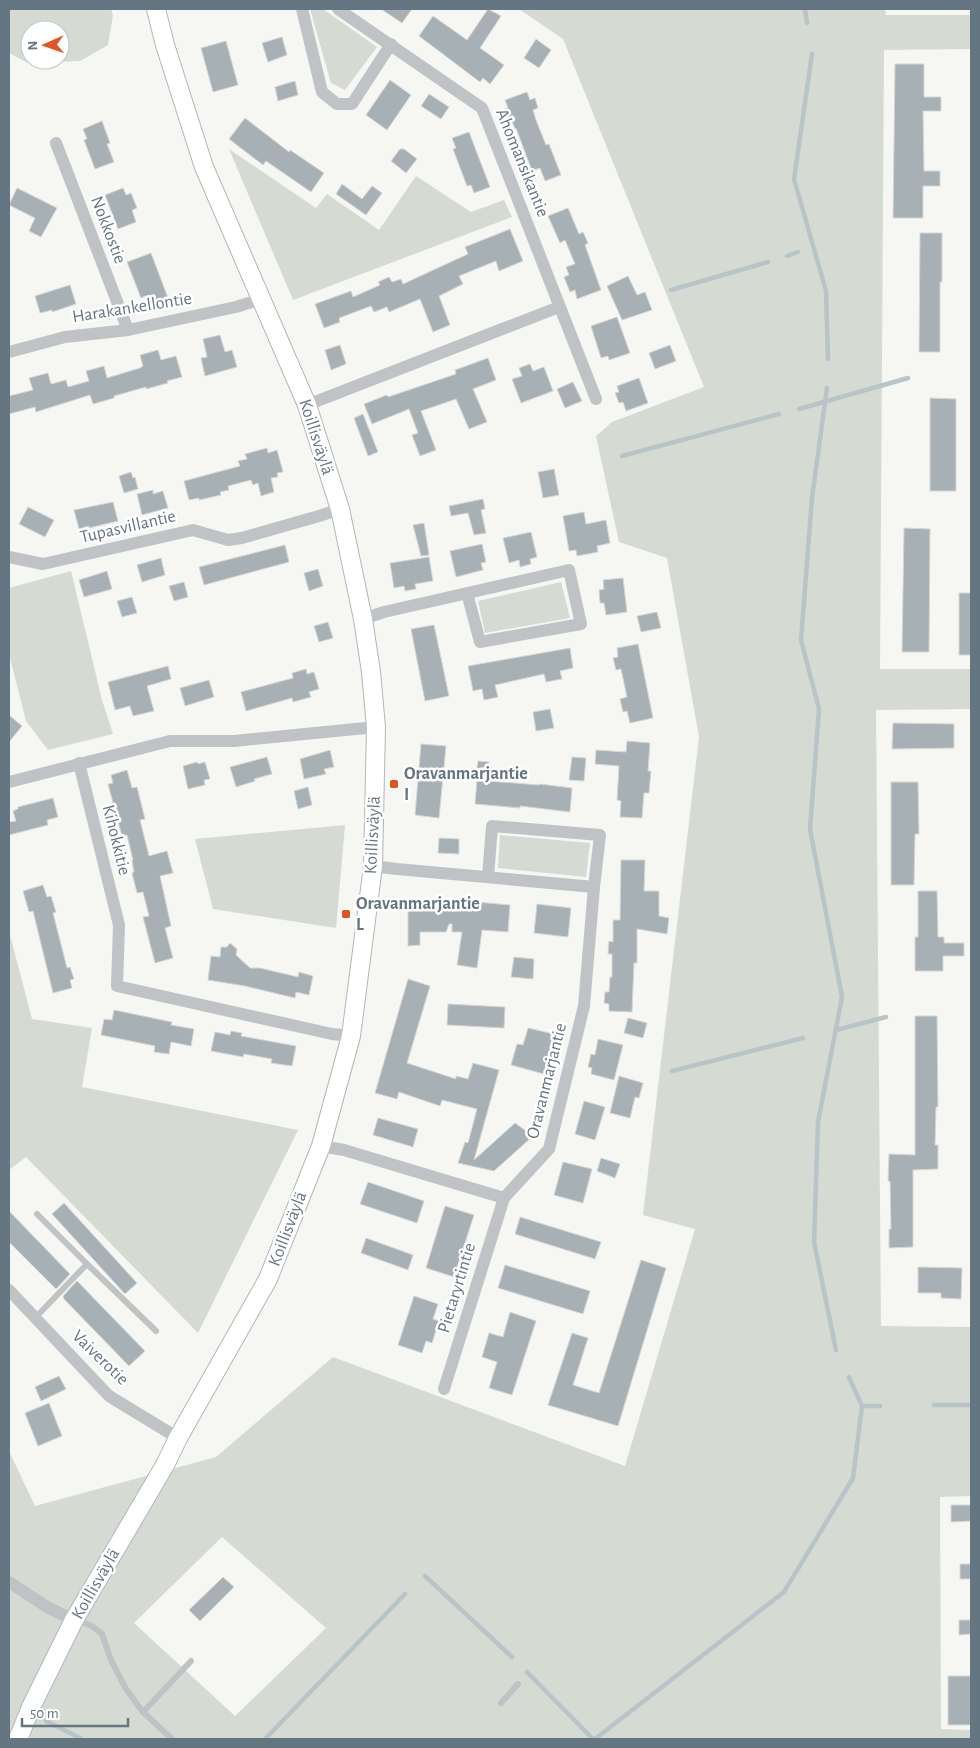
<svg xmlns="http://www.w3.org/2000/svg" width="980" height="1748" viewBox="0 0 980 1748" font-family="'Alegreya Sans',sans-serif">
<rect width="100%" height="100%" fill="#f6f6f2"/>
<g fill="#d5dbd2" fill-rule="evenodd">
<path d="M9,9H111L113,15L108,45L80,61L28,63L9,53ZM30,30H60V60H30Z"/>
<path d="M310,9H323L377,47L345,90L331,83Z"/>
<path d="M519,9H885L886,15H971V49L884,50L880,669H971V709L876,710L881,1326L971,1327V1496L940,1497L941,1729L971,1730V1739H9V1451L35,1506L216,1457L333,1357L625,1466L695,1229L643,1215L699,737L667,558L619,542L596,436L612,422L704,387L563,39ZM222,1537L326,1628L235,1716L134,1623Z"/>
<path d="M229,149L316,208L327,194L379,230L416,176L471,212L504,200L512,217L293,300Z"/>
<path d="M71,571L102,700L113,734L48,750L26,721L9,654V588Z"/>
<path d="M561,582L570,618L485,633L478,601Z"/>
<path d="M345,825L336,928L213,909L195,839Z"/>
<path d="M500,835L590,843L586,877L498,868Z"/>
<path d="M9,931L32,1019L92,1028L82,1087L298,1130L198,1333L26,1157L9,1170Z"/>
</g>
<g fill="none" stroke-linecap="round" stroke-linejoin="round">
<g stroke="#b9c4c9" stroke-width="4.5">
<path d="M805,9L807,23"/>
<path d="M812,54L794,179L826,291L828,359"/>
<path d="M787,256L798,252"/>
<path d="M671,290L768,262"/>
<path d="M827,388L812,498L801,640L819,709L810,829L842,997L818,1122L814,1242L836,1350"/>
<path d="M799,409L908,378"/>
<path d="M622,456L779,414"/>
<path d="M836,1030L886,1017"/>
<path d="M672,1071L803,1038"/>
<path d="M934,1405H971"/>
<path d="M862,1406H880"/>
<path d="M425,1576L512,1657"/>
<path d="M527,1672L593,1739"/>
<path d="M46,1721L82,1739"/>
<path d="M265,1739L405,1594"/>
<path d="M595,1739L784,1592L853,1478L862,1406L849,1377"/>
</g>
</g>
<g fill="#a7b0b5" stroke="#d7d7d5">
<path d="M381,9H412L402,23Z"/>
<path d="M488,9L501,16L480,48L504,65L490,84L483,78L480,82L419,36L433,16L467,40Z"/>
<path d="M282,37L287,55L268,62L262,43Z"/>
<path d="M536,39L551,50L539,68L524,58Z"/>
<path d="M226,41L238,85L213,92L201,48Z"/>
<path d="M895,64H924V97H941V111H923L924,171H940V186H923V218H893Z"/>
<path d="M390,80L411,95L387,130L366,115Z"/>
<path d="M295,81L298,95L278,101L275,87Z"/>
<path d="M527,92L530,100L535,98L538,108L533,110L536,120L546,145L549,144L561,175L545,181L540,168L532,171L516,128L515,129L512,121L507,123L502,111L508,108L505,100Z"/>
<path d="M429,94L449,107L441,119L421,106Z"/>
<path d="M245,118L289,152L290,150L324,173L311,192L266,161L263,165L229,139Z"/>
<path d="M102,121L110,143L107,144L114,162L95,169L84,140L87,139L83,129Z"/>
<path d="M469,132L490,187L474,193L471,185L467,186L453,149L456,148L452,138Z"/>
<path d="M400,149H404L417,159L406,173L391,161Z"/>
<path d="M342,184L362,199L372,186L382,193L366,215L336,194Z"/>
<path d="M17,188L57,208L41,237L29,231L35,218L9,205Z"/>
<path d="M123,188L126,195L131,193L137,208L132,210L136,222L118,229L105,195Z"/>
<path d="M568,208L579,234L583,232L588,243L585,245L601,290L577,299L575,290L570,292L564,277L569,275L566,267L575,264L565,240L560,243L548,216Z"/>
<path d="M510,229L523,261L499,271L496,261L459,276L463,284L439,296L450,325L433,332L420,299L389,312L387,307L374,312L371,306L339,318L340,322L324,328L315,304L351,291L353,297L380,285L378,282L389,277L392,282L401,279L403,284L468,254L465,247Z"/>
<path d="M920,233H942V282H940V352H919Z"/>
<path d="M151,253L168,298L148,305L145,296L141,298L127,262Z"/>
<path d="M628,276L637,295L645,292L652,310L622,320L607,286Z"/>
<path d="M70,285L76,304L52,312V310L40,313L35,296Z"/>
<path d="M617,317L630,353L609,360L608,356L601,358L591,326Z"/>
<path d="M220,335L225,352L232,350L237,367L205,376L201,358L207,357L203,339Z"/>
<path d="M340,345L346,364L331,370L325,350Z"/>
<path d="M670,345L676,361L655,369L649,353Z"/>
<path d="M158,350L161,360L176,356L182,377L167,381L168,383L146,389V387L114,396V398L93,404L90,395L36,412L35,407L9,414V396L33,390L29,378L48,373L51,384L66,380L68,387L89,381L86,371L104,366L107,378L140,368L143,366L140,355Z"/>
<path d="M488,358L496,380L473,389L487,422L469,429L456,399L421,411L436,450L420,456L412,435L418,433L409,409L372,424L364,404L387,395L388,397L456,374L455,370Z"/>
<path d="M530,364L533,371L544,367L553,391L521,403L512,379L522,376L519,368Z"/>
<path d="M639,378L648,403L626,411L623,402L619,403L615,393L619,392L617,386Z"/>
<path d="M573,382L582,401L565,408L557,389Z"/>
<path d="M930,398L956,399V491H930Z"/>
<path d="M363,414L378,452L368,456L354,418Z"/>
<path d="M267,448L268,453L277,450L283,472L277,473L278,477L271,478L274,492L261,496L258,483L253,485L251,480L228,486L229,490L220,492L221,495L199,500V498L189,500L184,481L240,466L238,461L247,459L245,454Z"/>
<path d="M554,469L559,495L543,498L538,472Z"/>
<path d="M131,472L133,478L135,477L138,489L124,493L119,476Z"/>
<path d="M153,490V494L163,491L168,508L142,515L137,494Z"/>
<path d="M483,499L485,509L481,510L486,533L474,535L468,513L451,516L449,506Z"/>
<path d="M113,502L118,521L89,528V526L79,529L74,510Z"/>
<path d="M28,507L54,520L45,537L19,524Z"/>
<path d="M584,512L586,524L606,520L610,543L597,546L598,552L577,556L576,550L569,551L563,516Z"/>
<path d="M424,523L429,555L421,556L413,525Z"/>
<path d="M904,528L930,529L929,652H902Z"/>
<path d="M531,532L537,557L530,559L531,564L520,567L519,560L509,563L503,538Z"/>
<path d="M482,544L486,562L481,563L483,570L456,577L450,551Z"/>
<path d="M285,545L289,562L204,585L199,567Z"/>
<path d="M429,557L433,581L415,584L416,589L405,591L404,586L394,588L390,563Z"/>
<path d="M161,558L165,575L142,582L137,565Z"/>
<path d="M318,569L323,586L309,591L304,573Z"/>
<path d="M107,571L112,589L84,597L79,580Z"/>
<path d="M623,578L627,612L606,615L604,603H600L599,590L604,589L603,580Z"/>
<path d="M184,582L188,597L174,601L169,586Z"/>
<rect x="959" y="593" width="12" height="62"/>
<path d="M132,597L137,613L122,617L117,601Z"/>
<path d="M657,612L661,628L641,632L637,616Z"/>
<path d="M328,622L333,638L319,642L314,626Z"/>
<path d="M434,625L449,696L425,701L411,629Z"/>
<path d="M638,644L653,718L630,723L627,711L623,712L620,699L627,697L621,669L616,670L613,658L618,657L617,648Z"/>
<path d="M570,648L573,668L560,671L562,679L546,682L544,674L495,685L498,697L484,700L482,689L473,691L468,666Z"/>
<path d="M168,666L171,679L147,686L154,711L133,716L130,706L115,710L108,682Z"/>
<path d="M306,669L307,674L314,672L319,689L309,692L311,697L293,702L292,698L246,711L241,692L293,678L292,673Z"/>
<path d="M209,680L214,697L185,706L180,688Z"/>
<path d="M550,709L554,728L536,731L533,712Z"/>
<path d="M9,715L22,726L9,742Z"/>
<path d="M893,723L954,724V748L892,749Z"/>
<path d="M627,741L650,743L648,771H651L649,793H644L642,818L620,817L621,801L617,800L619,766L595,764L596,750L626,752Z"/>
<path d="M421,744L446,746L439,818L415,815Z"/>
<path d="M330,750L334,767L324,769L326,774L304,779L300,759Z"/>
<path d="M267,757L272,774L254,779L255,781L236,787L230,767Z"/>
<path d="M572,757L586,758L584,781L569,780Z"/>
<path d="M478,761L489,762L487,776L476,775Z"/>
<path d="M197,762L198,764L205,762L210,779L204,780L205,785L188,789L183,766Z"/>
<path d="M127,770L132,788L137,787L145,819L140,820L149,856L167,851L173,873L160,876L171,926L165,928L173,958L155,963L143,917L149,916L143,892L137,893L132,873L134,872L132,861L133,860L127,835L122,836L108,784L113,783L111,775Z"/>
<path d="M477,780L539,785L540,784L572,788L570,812L520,806V808L475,804Z"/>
<path d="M891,782H918L919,834H915L914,885H891Z"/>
<path d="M308,787L312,805L298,809L294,791Z"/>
<path d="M53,798L58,817L47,820L48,825L9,835V822L16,821L13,811L18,809V807Z"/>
<path d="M439,838L459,839V854L438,853Z"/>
<path d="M621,860H645L644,891H659V916L669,918L667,934L637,929V963H634L632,1012L609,1011V1004L604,1003L605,992H609L610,977H612V954H608L609,941L613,942V920H620Z"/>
<path d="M43,885L47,897L51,896L56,912L53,913L67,968L70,967L74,979L70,980L72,988L53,993L33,911L29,912L23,891Z"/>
<path d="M918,891H937L938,937H944V943H964V956H943V971H915V937H918Z"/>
<path d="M408,900H455L510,905L508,932L482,930L477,968L457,965L462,932H452V924H449L446,932H420V945L408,946Z"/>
<path d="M537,904L571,908L568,937L534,933Z"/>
<path d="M230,943L237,949L236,955L250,968H260L298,977L299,972L313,976L309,995L296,992L295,998L245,986L208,980L211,956L220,957L221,947H227Z"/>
<path d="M514,957L534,959L533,979L511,977Z"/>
<path d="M408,979L430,986L407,1063L456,1079V1076L468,1079L473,1063L499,1070L474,1160L515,1123L533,1136L494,1171L458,1163L465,1142L468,1143L477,1109L442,1100L440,1106L399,1092L397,1099L375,1093Z"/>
<path d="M448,1004L505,1007L504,1028L447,1025Z"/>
<path d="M114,1010L172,1022L171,1025L194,1029L191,1046L171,1042L169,1054L154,1052L155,1046L101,1035L104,1019L112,1020Z"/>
<path d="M915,1016H937L938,1107H936L935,1145H938V1169L913,1170V1247L889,1248V1229H891L890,1181H888L889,1154L915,1155Z"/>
<path d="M628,1018L647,1023L643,1038L624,1033Z"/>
<path d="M528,1028L554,1034L544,1074L511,1065L517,1044L523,1045Z"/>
<path d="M231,1031L242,1033L241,1036L296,1046L292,1066L271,1063L272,1059L244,1054L243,1057L211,1051L215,1032L230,1035Z"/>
<path d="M598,1039L623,1045L614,1080L591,1074L592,1068L588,1067L591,1054L595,1055Z"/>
<path d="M619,1076L643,1083L639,1098L635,1097L630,1118L610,1113Z"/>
<path d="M584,1101L605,1107L595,1140L575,1134Z"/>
<path d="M378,1118L418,1129L413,1147L373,1135Z"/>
<path d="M601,1158L620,1164L615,1178L597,1171Z"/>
<path d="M563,1162L592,1169L583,1203L554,1195Z"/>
<path d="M368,1182L424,1201L417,1223L360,1204Z"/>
<path d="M64,1203L137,1283L125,1294L52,1214Z"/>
<path d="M445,1206L474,1215L454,1277L426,1268Z"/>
<path d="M9,1211L70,1274L56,1289L9,1242Z"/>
<path d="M520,1217L601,1242L595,1259L515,1234Z"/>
<path d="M366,1238L413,1255L408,1270L361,1253Z"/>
<path d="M641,1260L666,1268L618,1426L548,1405L572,1333L588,1338L573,1385L599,1393Z"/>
<path d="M505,1265L590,1291L583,1314L498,1288Z"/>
<path d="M918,1267L962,1268L961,1299L941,1298V1293H918Z"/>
<path d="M77,1281L145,1351L129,1366L64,1299L63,1296Z"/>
<path d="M414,1296L438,1304L433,1319L439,1321L432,1343L426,1341L422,1353L398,1345Z"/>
<path d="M510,1312L536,1321L512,1395L489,1388L497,1362L482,1357L489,1333L503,1337Z"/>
<path d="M59,1376L66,1389L41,1401L35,1387Z"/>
<path d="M49,1403L62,1436L38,1446L25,1413Z"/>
<path d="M951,1505H971V1521L951,1522Z"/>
<rect x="960" y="1564" width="11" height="15"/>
<path d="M223,1577L234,1587L200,1621L189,1610Z"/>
<path d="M959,1620H971V1634L959,1635Z"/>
<rect x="948" y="1676" width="23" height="49"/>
</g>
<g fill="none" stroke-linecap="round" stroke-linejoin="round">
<g stroke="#b1b7bb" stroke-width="20">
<path id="secondary" d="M18,1739L32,1705L74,1620L165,1465L178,1438L268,1279L321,1146L351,1036L373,866L376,727L371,672L363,619L340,509L307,405L204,167L165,45L156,9"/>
</g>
<g stroke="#bfc3c6" stroke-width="6">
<path d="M87,1264L156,1331"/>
<path d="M35,1318L87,1264L37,1214"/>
<path d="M75,1620L92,1626L102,1634L111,1660L126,1689L143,1712L172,1739"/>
<path d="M501,1703L518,1684"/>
<path d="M143,1712L191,1661"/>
</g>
<g stroke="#bfc3c6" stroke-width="12">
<path d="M302,9L322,92L337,104H352L391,44"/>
<path d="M338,9L482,108L596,399"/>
<path d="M56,143L128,330"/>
<path d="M9,352L65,337L128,330L236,307L262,299"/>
<path d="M307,405L559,307"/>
<path d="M9,557L43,564L193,530L228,540L242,538L319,516L340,509"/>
<path d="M363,619L384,612L569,570L581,624L480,642L467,593"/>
<path d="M79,763L119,925L117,986L332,1034L351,1036"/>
<path d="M9,782L170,741H234L376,727"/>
<path d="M373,866L397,869L594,887L600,835L492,826L488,877"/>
<path d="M321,1146L344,1150L504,1198L549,1149L584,1006L594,887"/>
<path d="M9,1290L109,1396L178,1438"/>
<path d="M444,1389L504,1198"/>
<path d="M9,1582L47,1607L74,1620"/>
</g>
<use href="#secondary" stroke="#fff" stroke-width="18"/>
</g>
<g fill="#e25426" stroke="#fff" stroke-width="2">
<rect x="389" y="779" width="10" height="10" rx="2.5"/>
<rect x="341" y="909" width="10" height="10" rx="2.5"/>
</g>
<g text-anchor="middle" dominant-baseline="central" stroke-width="5" stroke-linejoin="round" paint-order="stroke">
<g font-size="18" fill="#657683" stroke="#fff">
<text transform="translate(522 163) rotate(68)">Ahomansikantie</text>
<text transform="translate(108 230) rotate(69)">Nokkostie</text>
<text transform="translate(132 308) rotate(-9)">Harakankellontie</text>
<text transform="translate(316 437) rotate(72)">Koillisväylä</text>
<text transform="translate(128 527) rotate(-13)">Tupasvillantie</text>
<text transform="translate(373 835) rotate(-87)">Koillisväylä</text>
<text transform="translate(116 840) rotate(76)">Kihokkitie</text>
<text transform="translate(547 1081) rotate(-76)">Oravanmarjantie</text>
<text transform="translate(288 1229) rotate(-69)">Koillisväylä</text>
<text transform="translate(457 1288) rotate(-73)">Pietaryrtintie</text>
<text transform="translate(100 1358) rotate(44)">Vaiverotie</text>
<text transform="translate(96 1584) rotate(-60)">Koillisväylä</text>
</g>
<g font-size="18" font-weight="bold" fill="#657683" stroke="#fff" text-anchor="start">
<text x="404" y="774">Oravanmarjantie<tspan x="404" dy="21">I</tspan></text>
<text x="356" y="904">Oravanmarjantie<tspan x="356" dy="21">L</tspan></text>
</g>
</g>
<rect width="980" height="1748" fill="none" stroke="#657683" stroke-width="20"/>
<g transform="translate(45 45) rotate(268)"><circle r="24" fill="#ffffff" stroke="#c1c8cd"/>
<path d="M0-4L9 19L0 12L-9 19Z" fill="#e25426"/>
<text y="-8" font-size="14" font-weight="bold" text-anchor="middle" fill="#657683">N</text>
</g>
<path d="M22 1718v8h106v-8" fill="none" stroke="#657683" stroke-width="2.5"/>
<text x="30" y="1718" font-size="15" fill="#657683" stroke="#ffffff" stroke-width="4" paint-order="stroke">50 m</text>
</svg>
